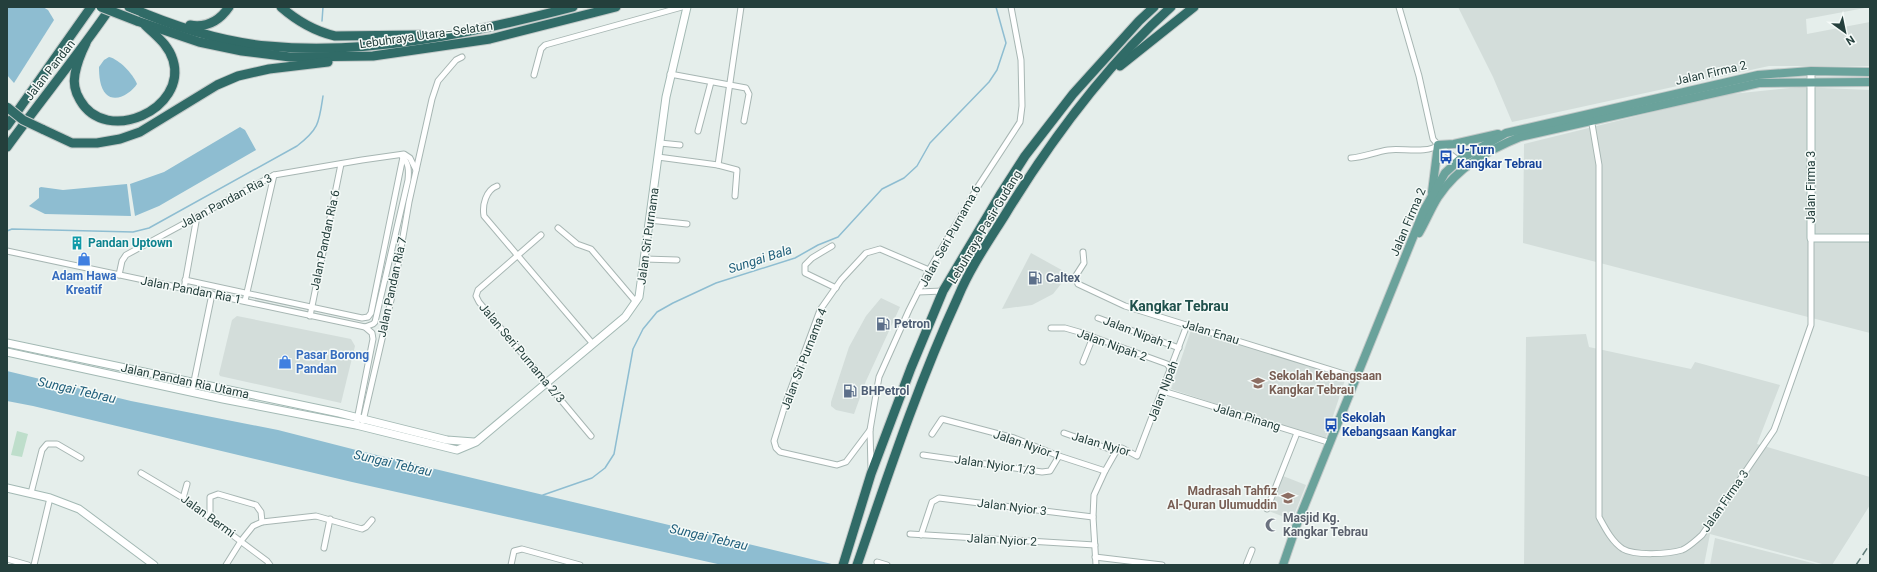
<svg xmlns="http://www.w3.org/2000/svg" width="1877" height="572" viewBox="0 0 1877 572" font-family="Roboto,sans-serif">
<rect width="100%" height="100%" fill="#e5eeeb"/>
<g fill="#d3ddda">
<path d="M1458,7H1870L1806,19L1807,34L1870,22V66H1769L1512,122L1493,77Z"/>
<path d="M1799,87L1870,90V333L1523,243L1524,144L1722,95Z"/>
<path d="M1031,253L1069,274L1053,294L1032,305L1002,309Z"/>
<path d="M881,298L900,307L866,381L854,414L836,410L831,406V402L849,347L866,316Z"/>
<path d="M237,316L351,339L355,346L341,403L220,376L219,374L232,320Z"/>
<path d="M1192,327L1346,377L1325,440L1171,389Z"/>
<path d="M1586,334L1589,347L1691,369L1695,362L1780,385L1757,444L1870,477V505L1832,565H1826L1710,534L1704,565H1524L1526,337Z"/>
<path d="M1283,476L1306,485L1292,520L1269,511Z"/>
<path d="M1715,538L1820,565H1710Z"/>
</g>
<path fill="#bedecb" d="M17,431L28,434L22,457L11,455Z"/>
<g fill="#8ebdd1">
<path d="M7,7H43L48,10L54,20L14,83L7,75Z"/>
<path d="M109,57C119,59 133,74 137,84C132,92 116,104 106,94C100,88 99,76 99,67L104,60Z"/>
<path d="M240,127L245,130L256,150L159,206L135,216L130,184L164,172Z"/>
<path d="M127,184L131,216L45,214L29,206L39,198V188L41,187L63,190Z"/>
<path d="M7,371L131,401L278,430L360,451L836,565H722L352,482L33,406L7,401Z"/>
</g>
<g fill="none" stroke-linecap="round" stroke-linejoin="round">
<g stroke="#8ebdd1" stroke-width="1.5">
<path d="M322,21L323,7"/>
<path d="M7,231L12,229L133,232L149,228L297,146C319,129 319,123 323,96"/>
<path d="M543,495L592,478L605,468L614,454L633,349L643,329L657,312L673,303L716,283L795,258L818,245L838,237L882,189L904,178L917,166L930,143L989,82L997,70L1006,43L996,7"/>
</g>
<g stroke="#a7b6b3" stroke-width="7">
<g id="street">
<path d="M1399,7L1419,76L1433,139L1438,145L1466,166"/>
<path d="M670,74L746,88L749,94L744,121"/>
<path d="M534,75L541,49L545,45L682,7"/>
<path d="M1591,118L1599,165V517C1605,528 1612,542 1623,549C1635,556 1669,554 1682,550C1689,547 1696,540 1702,535L1774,430L1777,422L1811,325V238"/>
<path d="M698,131L711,82"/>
<path d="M660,143L680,145"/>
<path d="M658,157L718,165L737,170L735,196"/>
<path d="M1351,158C1364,157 1375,152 1388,150C1401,148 1428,154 1438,145"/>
<path d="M718,165L741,7"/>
<path d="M497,186C486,190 482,205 484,216L593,344"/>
<path d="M649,220L687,224"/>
<path d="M558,228L577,244L591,249L636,302"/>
<path d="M541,235L478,290L476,296L479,302L591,436"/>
<path d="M832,246L812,258L805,265V273L836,288"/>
<path d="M7,251L365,327L372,333L373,339L356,425"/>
<path d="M1083,252L1084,263L1075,277L1078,284L1125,306L1357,378"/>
<path d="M645,259L677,260"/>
<path d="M929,270L880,249L866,253L841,280L820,310L786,402L774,441L776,448L780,452L837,465L846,462L870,430L879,377L909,310L929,270L977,188L1020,122L1022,106L1021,60L1011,7"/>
<path d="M119,275L122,261L126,255L274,175L362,160L404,154L410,158L416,170"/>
<path d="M185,280L362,318L368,317L371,313L403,157"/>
<path d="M184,289L197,216"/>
<path d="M918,292L943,291"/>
<path d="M245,301L274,175"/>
<path d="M310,316L341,164"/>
<path d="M1098,318L1179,348"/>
<path d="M365,327L373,324L375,322L408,180C409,170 409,163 401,155"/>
<path d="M1051,328H1065L1079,332L1167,364L1171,369"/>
<path d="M1083,362L1093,337"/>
<path d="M192,391L212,294"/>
<path d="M1163,391L1331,443"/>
<path d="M363,421L395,283L409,202L432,99L438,81L456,60L462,57"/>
<path d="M870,430L871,469"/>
<path d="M1064,433L1115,451"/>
<path d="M932,434L942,419L1014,438L1059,456L1105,471"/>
<path d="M923,455L1042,472L1050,471L1059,456"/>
<path d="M141,473L183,498L267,561L270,565"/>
<path d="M31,493L42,450L47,444H57L81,458"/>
<path d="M183,498L187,484"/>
<path d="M1267,509L1297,433"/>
<path d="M210,517V497L218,494L256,505L261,512L262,522"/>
<path d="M910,534L1095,545"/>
<path d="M921,535L932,502L939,498L1093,517"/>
<path d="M324,548L330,519"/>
<path d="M1095,557L1162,565"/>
<path d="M7,559L28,565"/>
<path d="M877,562L887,565"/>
<path d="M34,565L50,498"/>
<path d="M226,565L241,541L253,526L262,522L316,516L362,529L366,527L372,520"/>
<path d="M511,565L514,551L522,549L580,565"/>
<path d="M1096,565L1093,517L1094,495L1105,471L1118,448H1122L1137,456L1187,325"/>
<path d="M1246,565L1252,550"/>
</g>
</g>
<g stroke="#a3b9b4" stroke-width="9">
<g id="secondary">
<path d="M1811,71V238H1870"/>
<path d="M7,343L339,413L447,440L474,442"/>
<path d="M7,352L223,399L356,425L457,450L476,442L625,317L639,297L666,97L687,7"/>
<path d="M7,488L50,498L79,509L154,565"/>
</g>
</g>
<g stroke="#c2c9c8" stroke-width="10">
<g id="primary">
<path d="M1432,192L1438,145L1454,144L1498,134"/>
<path d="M1419,233C1426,221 1431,208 1438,197C1458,167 1488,150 1520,137L1759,83L1870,82"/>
<path d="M1283,565L1297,524L1424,210L1445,173L1459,160L1506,133L1758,75L1811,71L1870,72"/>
</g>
</g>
<g stroke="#c2c9c8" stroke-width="11">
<g id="highway">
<path d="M129,7C173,26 220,42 268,46C369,56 476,32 573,7"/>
<path d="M281,7C297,21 314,31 335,36L420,35"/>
<path d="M137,21L199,42L242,51L290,57L373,56L490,39L616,7"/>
<path d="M190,25C207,28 220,20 229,7"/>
<path d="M86,43C81,53 77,63 75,74C73,84 75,92 80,100C106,146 188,109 173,60C168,44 156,36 145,25"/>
<path d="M1120,66L1194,7"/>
<path d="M7,126L91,7"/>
<path d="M42,129L72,143H97L120,139L140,132L217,85L238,76L269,69L328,62"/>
<path d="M7,147C41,100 78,55 111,7"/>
<path d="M843,565L871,474L911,368L943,291L1000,195L1025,156L1073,94L1139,21L1154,7"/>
<path d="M857,565C888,475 918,384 958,297C970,268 988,242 1005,215C1051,140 1104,67 1171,7"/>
</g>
</g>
<use href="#street" stroke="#fff" stroke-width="5"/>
<use href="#secondary" stroke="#fff" stroke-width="7"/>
<use href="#primary" stroke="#6aa29b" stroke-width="8"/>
<use href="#highway" stroke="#306b67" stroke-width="9"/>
<path stroke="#5f7a77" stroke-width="1.5" stroke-dasharray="8 4" stroke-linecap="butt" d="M1856,565L1870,544"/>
<g stroke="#c2c9c8" stroke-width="11" stroke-linecap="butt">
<g id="highway-bridge">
<path d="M101,7L137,21"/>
<path d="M7,107L23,120L42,129"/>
</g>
</g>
<use href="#highway-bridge" stroke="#306b67" stroke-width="9"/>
</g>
<defs>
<g id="bus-bare" transform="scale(1.08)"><path d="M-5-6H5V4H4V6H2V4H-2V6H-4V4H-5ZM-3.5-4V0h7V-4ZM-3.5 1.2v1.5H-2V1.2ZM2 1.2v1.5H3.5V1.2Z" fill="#1a4fb4" stroke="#f5faf8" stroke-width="2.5" paint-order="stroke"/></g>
<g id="building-bare" transform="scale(1.08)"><path d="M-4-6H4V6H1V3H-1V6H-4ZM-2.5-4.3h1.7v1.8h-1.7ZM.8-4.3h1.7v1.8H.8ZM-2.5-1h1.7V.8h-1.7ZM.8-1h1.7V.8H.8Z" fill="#0f9aa8" stroke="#f5faf8" stroke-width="2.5" paint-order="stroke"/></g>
<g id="shop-bare" transform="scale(1.08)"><path d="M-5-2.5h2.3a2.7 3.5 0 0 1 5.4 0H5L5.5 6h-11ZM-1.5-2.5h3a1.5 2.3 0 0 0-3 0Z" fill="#3f7fe0" stroke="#f5faf8" stroke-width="2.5" paint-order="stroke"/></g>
<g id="fuel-bare" transform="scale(1.08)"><path d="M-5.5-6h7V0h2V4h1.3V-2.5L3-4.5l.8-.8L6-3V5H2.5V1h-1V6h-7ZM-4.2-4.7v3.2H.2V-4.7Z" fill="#5c6f8a" stroke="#f5faf8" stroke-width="2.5" paint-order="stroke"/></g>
<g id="school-bare" transform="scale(1.08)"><path d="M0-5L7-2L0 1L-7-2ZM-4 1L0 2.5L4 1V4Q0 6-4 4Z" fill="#8d6e63" stroke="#f5faf8" stroke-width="2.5" paint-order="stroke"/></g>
<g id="mosque-bare" transform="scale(1.08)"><path d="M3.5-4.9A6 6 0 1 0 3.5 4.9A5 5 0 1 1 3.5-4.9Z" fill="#6b7280" stroke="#f5faf8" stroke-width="2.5" paint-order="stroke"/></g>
</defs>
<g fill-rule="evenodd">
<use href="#bus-bare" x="1446" y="157"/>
<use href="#building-bare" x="77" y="243"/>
<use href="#shop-bare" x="84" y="259"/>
<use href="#fuel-bare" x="1035" y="278"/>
<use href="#fuel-bare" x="883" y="324"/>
<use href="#shop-bare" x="285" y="362"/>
<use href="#school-bare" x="1258" y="383"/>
<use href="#fuel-bare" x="850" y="391"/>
<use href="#bus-bare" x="1331" y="425"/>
<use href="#school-bare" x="1288" y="498"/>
<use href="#mosque-bare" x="1272" y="525"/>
</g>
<g text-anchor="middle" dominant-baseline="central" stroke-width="3" stroke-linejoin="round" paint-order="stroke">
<g font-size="12" fill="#243f3c" stroke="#f5faf8">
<text transform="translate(426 35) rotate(-8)">Lebuhraya Utara–Selatan</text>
<text transform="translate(50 70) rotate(-52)">Jalan Pandan</text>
<text transform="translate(1711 73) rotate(-13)">Jalan Firma 2</text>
<text transform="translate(1811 187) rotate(-90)">Jalan Firma 3</text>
<text transform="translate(226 201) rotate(-28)">Jalan Pandan Ria 3</text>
<text transform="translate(1408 222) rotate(-67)">Jalan Firma 2</text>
<text transform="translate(985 227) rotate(-59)">Lebuhraya Pasir Gudang</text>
<text transform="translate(648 236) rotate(-82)">Jalan Sri Purnama</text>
<text transform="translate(950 236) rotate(-61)">Jalan Seri Purnama 6</text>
<text transform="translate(325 240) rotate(-78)">Jalan Pandan Ria 6</text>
<text transform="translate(392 287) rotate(-78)">Jalan Pandan Ria 7</text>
<text transform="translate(191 290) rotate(11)">Jalan Pandan Ria 1</text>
<text transform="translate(1211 332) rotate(17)">Jalan Enau</text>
<text transform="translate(1138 333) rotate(21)">Jalan Nipah 1</text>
<text transform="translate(1112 345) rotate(20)">Jalan Nipah 2</text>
<text transform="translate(522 353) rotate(50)">Jalan Seri Purnama 2/3</text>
<text transform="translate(804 359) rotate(-69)">Jalan Sri Purnama 4</text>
<text transform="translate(185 381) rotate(12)">Jalan Pandan Ria Utama</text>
<text transform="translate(1163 391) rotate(-69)">Jalan Nipah</text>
<text transform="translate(1247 417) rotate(17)">Jalan Pinang</text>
<text transform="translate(1101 444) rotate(16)">Jalan Nyior</text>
<text transform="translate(1027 445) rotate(19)">Jalan Nyior 1</text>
<text transform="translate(995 465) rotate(8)">Jalan Nyior 1/3</text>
<text transform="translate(1725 501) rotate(-55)">Jalan Firma 3</text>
<text transform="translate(1012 507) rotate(7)">Jalan Nyior 3</text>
<text transform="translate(208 516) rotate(36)">Jalan Bermi</text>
<text transform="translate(1002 540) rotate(3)">Jalan Nyior 2</text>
</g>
<g font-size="12" font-weight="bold" fill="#164399" stroke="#f5faf8" text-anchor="start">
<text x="1457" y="150">U-Turn<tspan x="1457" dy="14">Kangkar Tebrau</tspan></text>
<text x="1342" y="418">Sekolah<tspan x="1342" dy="14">Kebangsaan Kangkar</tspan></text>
</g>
<g font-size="12" font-weight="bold" fill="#0d838f" stroke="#f5faf8" text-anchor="start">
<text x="88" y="243">Pandan Uptown</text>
</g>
<g font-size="12" font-weight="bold" fill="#366cbe" stroke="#f5faf8">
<text x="84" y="276">Adam Hawa<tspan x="84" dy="14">Kreatif</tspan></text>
<text x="296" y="355" text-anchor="start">Pasar Borong<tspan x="296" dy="14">Pandan</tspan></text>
</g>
<g font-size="12" font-weight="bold" fill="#4e5e75" stroke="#f5faf8" text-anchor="start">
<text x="1046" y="278">Caltex</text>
<text x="894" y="324">Petron</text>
<text x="861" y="391">BHPetrol</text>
</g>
<g font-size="12" font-weight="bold" fill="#785e54" stroke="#f5faf8" text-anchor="start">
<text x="1269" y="376">Sekolah Kebangsaan<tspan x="1269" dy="14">Kangkar Tebrau</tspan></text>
<text x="1277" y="491" text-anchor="end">Madrasah Tahfiz<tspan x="1277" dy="14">Al-Quran Ulumuddin</tspan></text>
</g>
<g font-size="12" font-weight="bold" fill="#5b616d" stroke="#f5faf8" text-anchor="start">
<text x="1283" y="518">Masjid Kg.<tspan x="1283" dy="14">Kangkar Tebrau</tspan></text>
</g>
<g font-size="13" font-style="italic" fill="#1f5e7a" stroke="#f5faf8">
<text transform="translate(760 259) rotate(-18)">Sungai Bala</text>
<text transform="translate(77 390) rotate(13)">Sungai Tebrau</text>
<text transform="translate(393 463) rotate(13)">Sungai Tebrau</text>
<text transform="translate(709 537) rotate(13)">Sungai Tebrau</text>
</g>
<g font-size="14" font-weight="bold" fill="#20514c" stroke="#f5faf8">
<text x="1179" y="306">Kangkar Tebrau</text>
</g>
</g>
<rect width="1877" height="572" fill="none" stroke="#243f3c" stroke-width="16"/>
<g transform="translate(1845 32) rotate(147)" stroke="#f5faf8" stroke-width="3" paint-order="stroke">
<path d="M0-3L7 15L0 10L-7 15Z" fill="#243f3c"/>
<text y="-6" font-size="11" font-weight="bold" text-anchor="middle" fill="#243f3c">N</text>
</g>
</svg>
